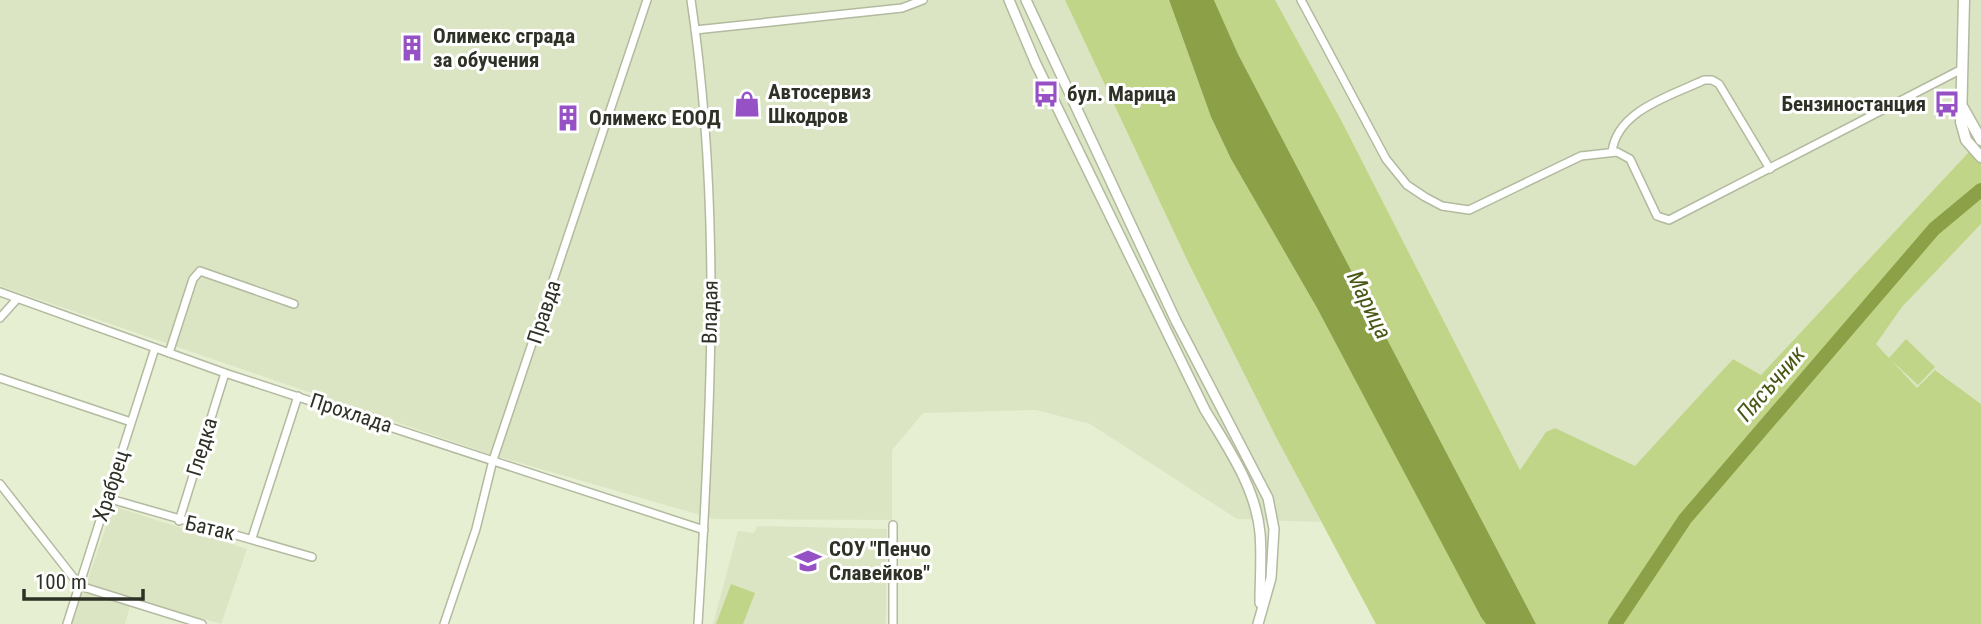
<svg xmlns="http://www.w3.org/2000/svg" width="1981" height="624" viewBox="0 0 1981 624" font-family="'Roboto Condensed',sans-serif">
<rect width="100%" height="100%" fill="#e7efd3"/>
<g fill="#dbe5c3">
<path d="M0,0H1065L1189,264L1321,522L1237,519L1090,424L1036,410L923,413L892,450V520L714,519L492,455L0,286Z"/>
<path d="M1275,0H1981V139L1761,375L1733,359L1635,467L1555,428L1546,433L1520,470L1340,118Z"/>
<path d="M1981,224V404L1936,370L1918,389L1876,344L1902,307Z"/>
<path d="M113,506L247,549L221,624L86,585Z"/>
<path d="M757,526L887,529L886,624H713L738,531L754,533Z"/>
<path d="M81,588L131,603L125,624H68Z"/>
</g>
<g fill="#c1d588">
<path d="M1065,0H1169L1211,117L1231,159L1317,308L1486,624H1376L1275,435L1189,264Z"/>
<path d="M1214,0H1275L1340,118L1520,470L1546,432L1555,428L1635,466L1733,359L1761,375L1981,139V224L1902,307L1876,344L1889,358L1906,339L1935,367L1918,385L1892,361L1917,388L1935,370L1981,404V624H1536L1238,54Z"/>
<path d="M731,584L755,593L743,624H716Z"/>
</g>
<path fill="#8ca147" d="M1169,0H1214L1238,54L1536,624H1486L1481,617L1317,308L1231,159L1211,117Z"/>
<g fill="none" stroke-linecap="round" stroke-linejoin="round">
<path stroke="#8ca147" stroke-width="14" d="M1615,624L1685,519L1934,229L1981,190"/>
<g stroke="#b2ba9f" stroke-width="10">
<g id="minor">
<path d="M691,0C722,206 711,417 698,624"/>
<path d="M1301,0L1386,159L1407,185L1425,197L1442,206L1469,210L1581,156L1617,152L1630,159L1657,216L1669,220L1962,69"/>
<path d="M695,30L902,8L923,0"/>
<path d="M1612,152C1617,110 1671,96 1704,80H1712L1719,84L1770,169"/>
<path d="M0,292L225,373L704,530"/>
<path d="M0,318L17,299"/>
<path d="M169,353L193,279L200,271L294,304"/>
<path d="M0,378L131,422"/>
<path d="M0,484L80,586L202,624"/>
<path d="M107,498L312,557"/>
<path d="M179,521L225,373"/>
<path d="M252,538L298,396"/>
<path d="M67,624L155,348"/>
<path d="M444,624L476,529L493,460L647,0"/>
<path d="M893,624V525"/>
</g>
</g>
<g stroke="#b2ba9f" stroke-width="12">
<g id="tertiary">
<path d="M1009,0L1036,64L1205,410C1228,448 1256,488 1260,533C1262,556 1260,580 1260,603"/>
<path d="M1026,0L1176,321L1268,498L1274,529L1271,578L1258,624"/>
</g>
</g>
<g stroke="#b2ba9f" stroke-width="13">
<g id="secondary">
<path d="M1964,0L1961,122L1966,140L1981,157"/>
<path d="M1963,108L1981,140"/>
</g>
</g>
<use href="#minor" stroke="#fff" stroke-width="7"/>
<use href="#tertiary" stroke="#fff" stroke-width="9"/>
<use href="#secondary" stroke="#fff" stroke-width="10"/>
</g>
<defs>
<g id="building-bare" transform="scale(2.1)"><path d="M-4-6H4V6H1V3H-1V6H-4ZM-2.5-4.3h1.7v1.8h-1.7ZM.8-4.3h1.7v1.8H.8ZM-2.5-1h1.7V.8h-1.7ZM.8-1h1.7V.8H.8Z" fill="#9651c5" stroke="#fff" stroke-width="2.5" paint-order="stroke"/></g>
<g id="bus-bare" transform="scale(2.1)"><path d="M-5-6H5V4H4V6H2V4H-2V6H-4V4H-5ZM-3.5-4V0h7V-4ZM-3.5 1.2v1.5H-2V1.2ZM2 1.2v1.5H3.5V1.2Z" fill="#9651c5" stroke="#fff" stroke-width="2.5" paint-order="stroke"/></g>
<g id="shop-bare" transform="scale(2.1)"><path d="M-5-2.5h2.3a2.7 3.5 0 0 1 5.4 0H5L5.5 6h-11ZM-1.5-2.5h3a1.5 2.3 0 0 0-3 0Z" fill="#9651c5" stroke="#fff" stroke-width="2.5" paint-order="stroke"/></g>
<g id="school-bare" transform="scale(2.1)"><path d="M0-5L7-2L0 1L-7-2ZM-4 1L0 2.5L4 1V4Q0 6-4 4Z" fill="#9651c5" stroke="#fff" stroke-width="2.5" paint-order="stroke"/></g>
</defs>
<g fill-rule="evenodd">
<use href="#building-bare" x="412" y="48"/>
<use href="#bus-bare" x="1046" y="94"/>
<use href="#shop-bare" x="747" y="104"/>
<use href="#bus-bare" x="1947" y="104"/>
<use href="#building-bare" x="568" y="118"/>
<use href="#school-bare" x="808" y="561"/>
</g>
<g text-anchor="middle" dominant-baseline="central" stroke-width="6" stroke-linejoin="round" paint-order="stroke">
<g font-size="21" font-weight="bold" fill="#2e3126" stroke="#fff" text-anchor="start">
<text x="433" y="36">Олимекс сграда<tspan x="433" dy="24">за обучения</tspan></text>
<text x="768" y="92">Автосервиз<tspan x="768" dy="24">Шкодров</tspan></text>
<text x="1067" y="94">бул. Марица</text>
<text x="1926" y="104" text-anchor="end">Бензиностанция</text>
<text x="589" y="118">Олимекс ЕООД</text>
<text x="829" y="549">СОУ "Пенчо<tspan x="829" dy="24">Славейков"</tspan></text>
</g>
<g font-size="21" fill="#2e3126" stroke="#fff">
<text transform="translate(544 312) rotate(-72)">Правда</text>
<text transform="translate(710 312) rotate(-89)">Владая</text>
<text transform="translate(351 413) rotate(18)">Прохлада</text>
<text transform="translate(202 447) rotate(-73)">Гледка</text>
<text transform="translate(111 486) rotate(-72)">Храбрец</text>
<text transform="translate(210 528) rotate(13)">Батак</text>
</g>
<g font-size="23" font-style="italic" fill="#495715" stroke="#fff">
<text transform="translate(1369 305) rotate(64)">Марица</text>
<text transform="translate(1771 384) rotate(-49)">Пясъчник</text>
</g>
</g>
<path d="M24 589v10h119v-10" fill="none" stroke="#2e3126" stroke-width="3.5"/>
<text x="35" y="589" font-size="21" fill="#2e3126" stroke="#ffffff" stroke-width="5" paint-order="stroke">100 m</text>
</svg>
